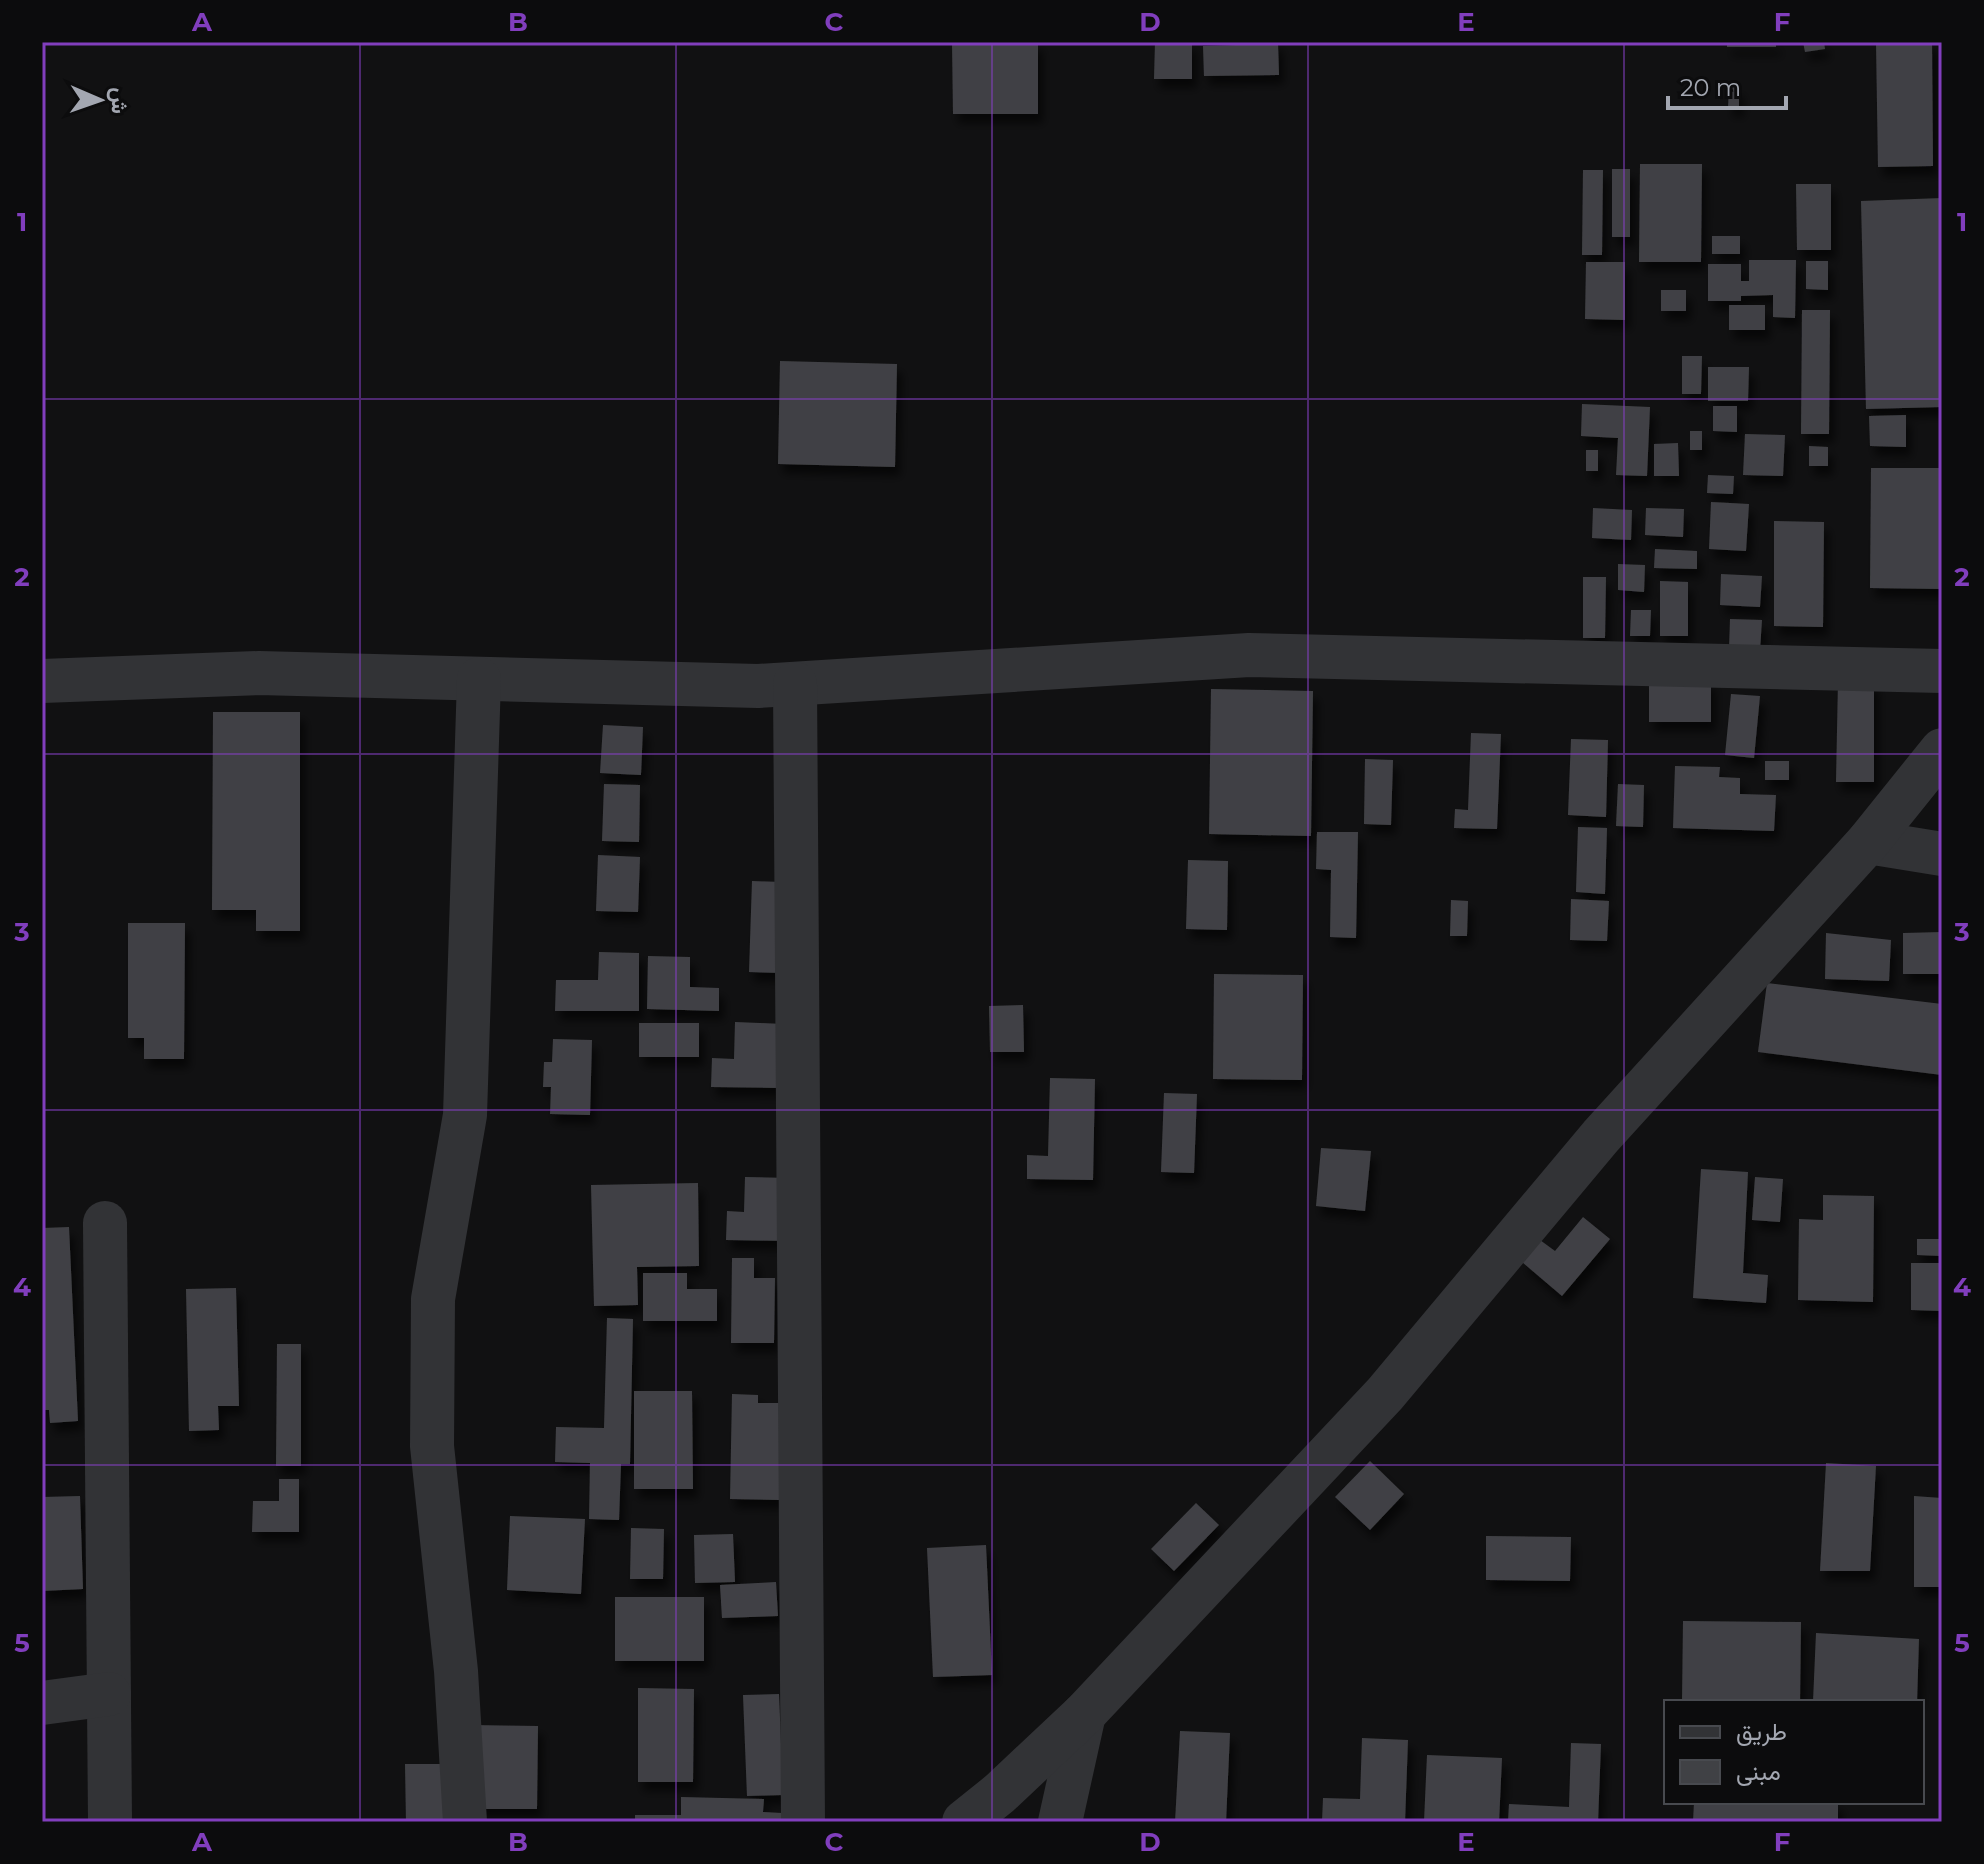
<svg xmlns="http://www.w3.org/2000/svg" width="1984" height="1864" viewBox="0 0 1984 1864" font-family="Montserrat,Vazirmatn,sans-serif">
<defs>
<filter id="shadow"><feDropShadow dx="5" dy="9" stdDeviation="4" flood-color="#0009"/></filter>
</defs>
<rect width="100%" height="100%" fill="#111112"/>
<g fill="#404145" filter="url(#shadow)">
<path d="M952,42H1038V114H953Z"/>
<path d="M1155,42H1192V79H1154Z"/>
<path d="M1236,42H1278L1279,75L1204,76L1203,46L1236,45Z"/>
<rect x="1727" y="42" width="49" height="5"/>
<path d="M1803,42H1824L1825,49L1805,52Z"/>
<path d="M1876,42H1932L1933,166L1878,167Z"/>
<path d="M1729,87H1739V108H1728Z"/>
<path d="M1640,164H1702L1701,262H1639Z"/>
<rect x="1612" y="169" width="18" height="68"/>
<path d="M1583,170H1603L1602,255H1582Z"/>
<path d="M1796,184H1831V250H1797Z"/>
<path d="M1942,198V407L1866,409L1861,201Z"/>
<rect x="1712" y="236" width="28" height="18"/>
<path d="M1749,260H1796L1795,318L1773,317V295L1741,296V301H1708V264H1741V281H1749Z"/>
<path d="M1806,261H1828V290L1806,289Z"/>
<path d="M1586,262H1625V320L1585,319Z"/>
<rect x="1661" y="290" width="25" height="21"/>
<rect x="1729" y="305" width="36" height="25"/>
<path d="M1802,310H1830L1829,434H1801Z"/>
<path d="M1682,356H1702L1701,394H1682Z"/>
<path d="M780,361L897,364L895,467L778,464Z"/>
<path d="M1708,367H1749L1748,401H1708Z"/>
<path d="M1582,404L1650,407L1647,476L1616,475L1618,438L1581,436Z"/>
<path d="M1713,406H1737V432L1713,431Z"/>
<path d="M1906,415V447L1870,446L1869,416Z"/>
<rect x="1690" y="431" width="12" height="19"/>
<path d="M1745,434L1785,435L1783,476L1743,475Z"/>
<path d="M1678,443L1679,476H1654V444Z"/>
<path d="M1809,446L1828,447V466H1809Z"/>
<rect x="1586" y="450" width="12" height="21"/>
<path d="M1871,468H1942V589L1870,588Z"/>
<path d="M1708,475L1734,476L1733,494L1707,493Z"/>
<path d="M1711,502L1749,504L1746,551L1709,549Z"/>
<path d="M1593,508L1632,510L1631,540L1592,538Z"/>
<path d="M1646,508L1684,509L1683,537L1645,535Z"/>
<path d="M1774,521L1824,522L1823,627L1774,626Z"/>
<path d="M1655,549L1697,551V569L1654,568Z"/>
<path d="M1618,564L1645,565L1644,592L1618,590Z"/>
<path d="M1721,574L1762,576L1760,607L1720,605Z"/>
<path d="M1583,577H1606L1605,638H1583Z"/>
<path d="M1660,581L1688,582V636H1660Z"/>
<path d="M1631,610H1651L1650,636H1630Z"/>
<path d="M1730,619L1762,620L1760,650L1729,649Z"/>
<rect x="1649" y="680" width="62" height="42"/>
<path d="M1838,681H1874V782H1836Z"/>
<path d="M1211,689L1313,691L1311,836L1209,834Z"/>
<path d="M1731,694L1760,696L1754,758L1725,755Z"/>
<path d="M213,712H300V931H256V910H212Z"/>
<path d="M603,725L643,727L641,775L600,773Z"/>
<path d="M1471,733L1501,734L1497,829L1454,828L1455,809L1468,810Z"/>
<path d="M1571,739L1608,740L1606,817L1568,815Z"/>
<path d="M1365,759L1393,760L1391,825L1364,824Z"/>
<rect x="1765" y="761" width="24" height="19"/>
<path d="M1675,766L1720,767L1719,777L1740,778V794L1776,795L1774,831L1673,828Z"/>
<path d="M604,784L640,785L639,842L602,841Z"/>
<path d="M1618,784L1644,785L1643,827L1616,826Z"/>
<path d="M1578,827L1607,828L1605,894L1576,892Z"/>
<path d="M1317,832H1358L1356,938L1330,937L1331,870L1316,869Z"/>
<path d="M598,855L640,857L638,912L596,911Z"/>
<path d="M1188,860L1228,861L1227,930L1186,929Z"/>
<path d="M752,881L783,882L780,973L749,972Z"/>
<path d="M1571,899L1609,901L1607,941L1570,940Z"/>
<path d="M1451,900L1468,901L1467,936H1450Z"/>
<path d="M128,923H185L184,1059H144V1038H128Z"/>
<path d="M1942,932V974H1903V933Z"/>
<path d="M1826,933L1891,940L1889,981L1825,979Z"/>
<path d="M599,952L639,953V1011H555L556,980H598Z"/>
<path d="M648,956L690,957V987L719,988V1011L647,1009Z"/>
<path d="M1214,974L1303,975L1302,1080L1213,1079Z"/>
<path d="M1767,983L1942,1004V1075L1758,1052Z"/>
<path d="M1023,1005L1024,1052H990L989,1006Z"/>
<path d="M735,1022L784,1024L781,1088L711,1087L712,1058L734,1059Z"/>
<rect x="639" y="1023" width="60" height="34"/>
<path d="M553,1039L592,1040L590,1115L550,1114L551,1087H543L544,1062H552Z"/>
<path d="M1050,1078L1095,1079L1093,1180L1027,1179V1155L1048,1156Z"/>
<path d="M1164,1093L1197,1094L1194,1173L1161,1172Z"/>
<path d="M1321,1148L1371,1151L1365,1211L1316,1206Z"/>
<path d="M1701,1169L1748,1172L1743,1273L1768,1275L1766,1303L1693,1298Z"/>
<path d="M745,1177L792,1178L791,1241L726,1240L727,1211L744,1212Z"/>
<path d="M1755,1177L1783,1179L1780,1222L1752,1220Z"/>
<path d="M698,1183L699,1266L637,1267L638,1305L594,1306L591,1185Z"/>
<path d="M1823,1195L1874,1196L1873,1302L1798,1300L1799,1219L1823,1220Z"/>
<path d="M1583,1217L1610,1239L1562,1296L1522,1262L1540,1240L1555,1251Z"/>
<path d="M69,1227L78,1421L50,1423L49,1410H42V1228Z"/>
<path d="M1917,1239H1942V1256L1917,1255Z"/>
<path d="M732,1258H754V1278H775L774,1343H731Z"/>
<path d="M1911,1263H1942V1311L1911,1310Z"/>
<path d="M643,1273H687V1289H717V1321H643Z"/>
<path d="M236,1288L239,1406H218L219,1430L189,1431L186,1289Z"/>
<path d="M607,1318L633,1319L630,1464H621L619,1520L589,1519L590,1463L555,1462L556,1427L604,1428Z"/>
<path d="M277,1344H301V1466H276Z"/>
<path d="M634,1391H692L693,1489H634Z"/>
<path d="M732,1394L758,1395V1403H781L779,1500L730,1499Z"/>
<path d="M1370,1461L1404,1494L1370,1530L1335,1497Z"/>
<path d="M1826,1463L1876,1466L1870,1571H1820Z"/>
<path d="M279,1479H299V1532H252L253,1501H279Z"/>
<path d="M80,1496L83,1589L42,1591V1497Z"/>
<path d="M1914,1496L1942,1498V1587H1914Z"/>
<path d="M1196,1503L1219,1525L1174,1571L1151,1549Z"/>
<path d="M510,1516L585,1519L581,1594L507,1590Z"/>
<path d="M631,1528L664,1529L663,1579H630Z"/>
<path d="M733,1534L735,1582L695,1583L694,1535Z"/>
<path d="M1486,1536L1571,1537L1570,1581L1486,1580Z"/>
<path d="M986,1545L992,1675L933,1677L927,1548Z"/>
<path d="M776,1582L778,1616L722,1618L720,1585Z"/>
<rect x="615" y="1597" width="89" height="64"/>
<path d="M1683,1621L1801,1622L1800,1702H1682Z"/>
<path d="M1816,1633L1919,1639L1917,1702H1813Z"/>
<path d="M638,1688L694,1689L693,1782H638Z"/>
<path d="M779,1694L783,1795L747,1796L743,1695Z"/>
<path d="M472,1725L538,1726L537,1809H472Z"/>
<path d="M1180,1731L1230,1733L1226,1822H1175Z"/>
<path d="M1362,1738L1408,1740L1405,1822H1322L1323,1798L1360,1799Z"/>
<path d="M1571,1743L1601,1744L1598,1822H1508L1509,1804L1569,1807Z"/>
<path d="M1427,1755L1502,1758L1499,1822H1424Z"/>
<path d="M405,1764H443L444,1822H406Z"/>
<path d="M681,1797L764,1799L763,1812L782,1813L781,1822H635V1815H681Z"/>
<path d="M1694,1802H1838V1822H1693Z"/>
</g>
<g fill="none" stroke-linecap="round" stroke-linejoin="round">
<g stroke="#323336" stroke-width="44">
<path d="M42,681L259,673L758,686L1249,655L1942,671"/>
<path d="M795,684L803,1822"/>
<path d="M1868,842L1942,854"/>
<path d="M105,1223L110,1822"/>
<path d="M42,1703L109,1694"/>
<path d="M465,1822L456,1671L432,1446L433,1299L465,1115L479,679"/>
<path d="M1060,1822L1084,1714"/>
</g>
<path stroke="#323336" stroke-width="44" d="M964,1822L1000,1793L1084,1714L1385,1394L1601,1136L1868,842L1942,750"/>
</g>
<path fill="none" stroke="#813ebd" stroke-width="2" stroke-opacity="0.55" d="M360,42V1822M676,42V1822M992,42V1822M1308,42V1822M1624,42V1822M42,399H1942M42,754H1942M42,1110H1942M42,1465H1942"/>
<rect width="1984" height="1864" fill="none" stroke="#0c0c0d" stroke-width="88"/>
<rect x="1664" y="1700" width="260" height="104" fill="#0c0c0d" stroke="#484a4f" stroke-width="2"/>
<rect x="1680" y="1726" width="40" height="12" fill="#323336" stroke="#484a4f" stroke-width="2"/>
<text x="1736" y="1740" font-size="24" fill="#a3a7b1">طريق</text>
<rect x="1680" y="1760" width="40" height="24" fill="#404145" stroke="#484a4f" stroke-width="2"/>
<text x="1736" y="1780" font-size="24" fill="#a3a7b1">مبنى</text>
<g transform="translate(100 100) rotate(92)" stroke="#0c0c0d" stroke-width="6" paint-order="stroke">
<path d="M0-6L14 30L0 20L-14 30Z" fill="#a3a7b1"/>
<text y="-12" font-size="22" font-weight="bold" text-anchor="middle" fill="#a3a7b1">ش</text>
</g>
<path d="M1668 96v12h118v-12" fill="none" stroke="#a3a7b1" stroke-width="4"/>
<text x="1680" y="96" font-size="24" fill="#a3a7b1" stroke="#0c0c0d" stroke-width="6" paint-order="stroke">20 m</text>
<rect x="44" y="44" width="1896" height="1776" fill="none" stroke="#813ebd" stroke-width="3"/>
<g font-size="26" text-anchor="middle" font-weight="bold" fill="#813ebd">
<text x="202" y="31">A</text>
<text x="518" y="31">B</text>
<text x="834" y="31">C</text>
<text x="1150" y="31">D</text>
<text x="1466" y="31">E</text>
<text x="1782" y="31">F</text>
<text x="22" y="231">1</text>
<text x="1962" y="231">1</text>
<text x="22" y="586">2</text>
<text x="1962" y="586">2</text>
<text x="22" y="941">3</text>
<text x="1962" y="941">3</text>
<text x="22" y="1296">4</text>
<text x="1962" y="1296">4</text>
<text x="22" y="1652">5</text>
<text x="1962" y="1652">5</text>
<text x="202" y="1851">A</text>
<text x="518" y="1851">B</text>
<text x="834" y="1851">C</text>
<text x="1150" y="1851">D</text>
<text x="1466" y="1851">E</text>
<text x="1782" y="1851">F</text>
</g>
</svg>
